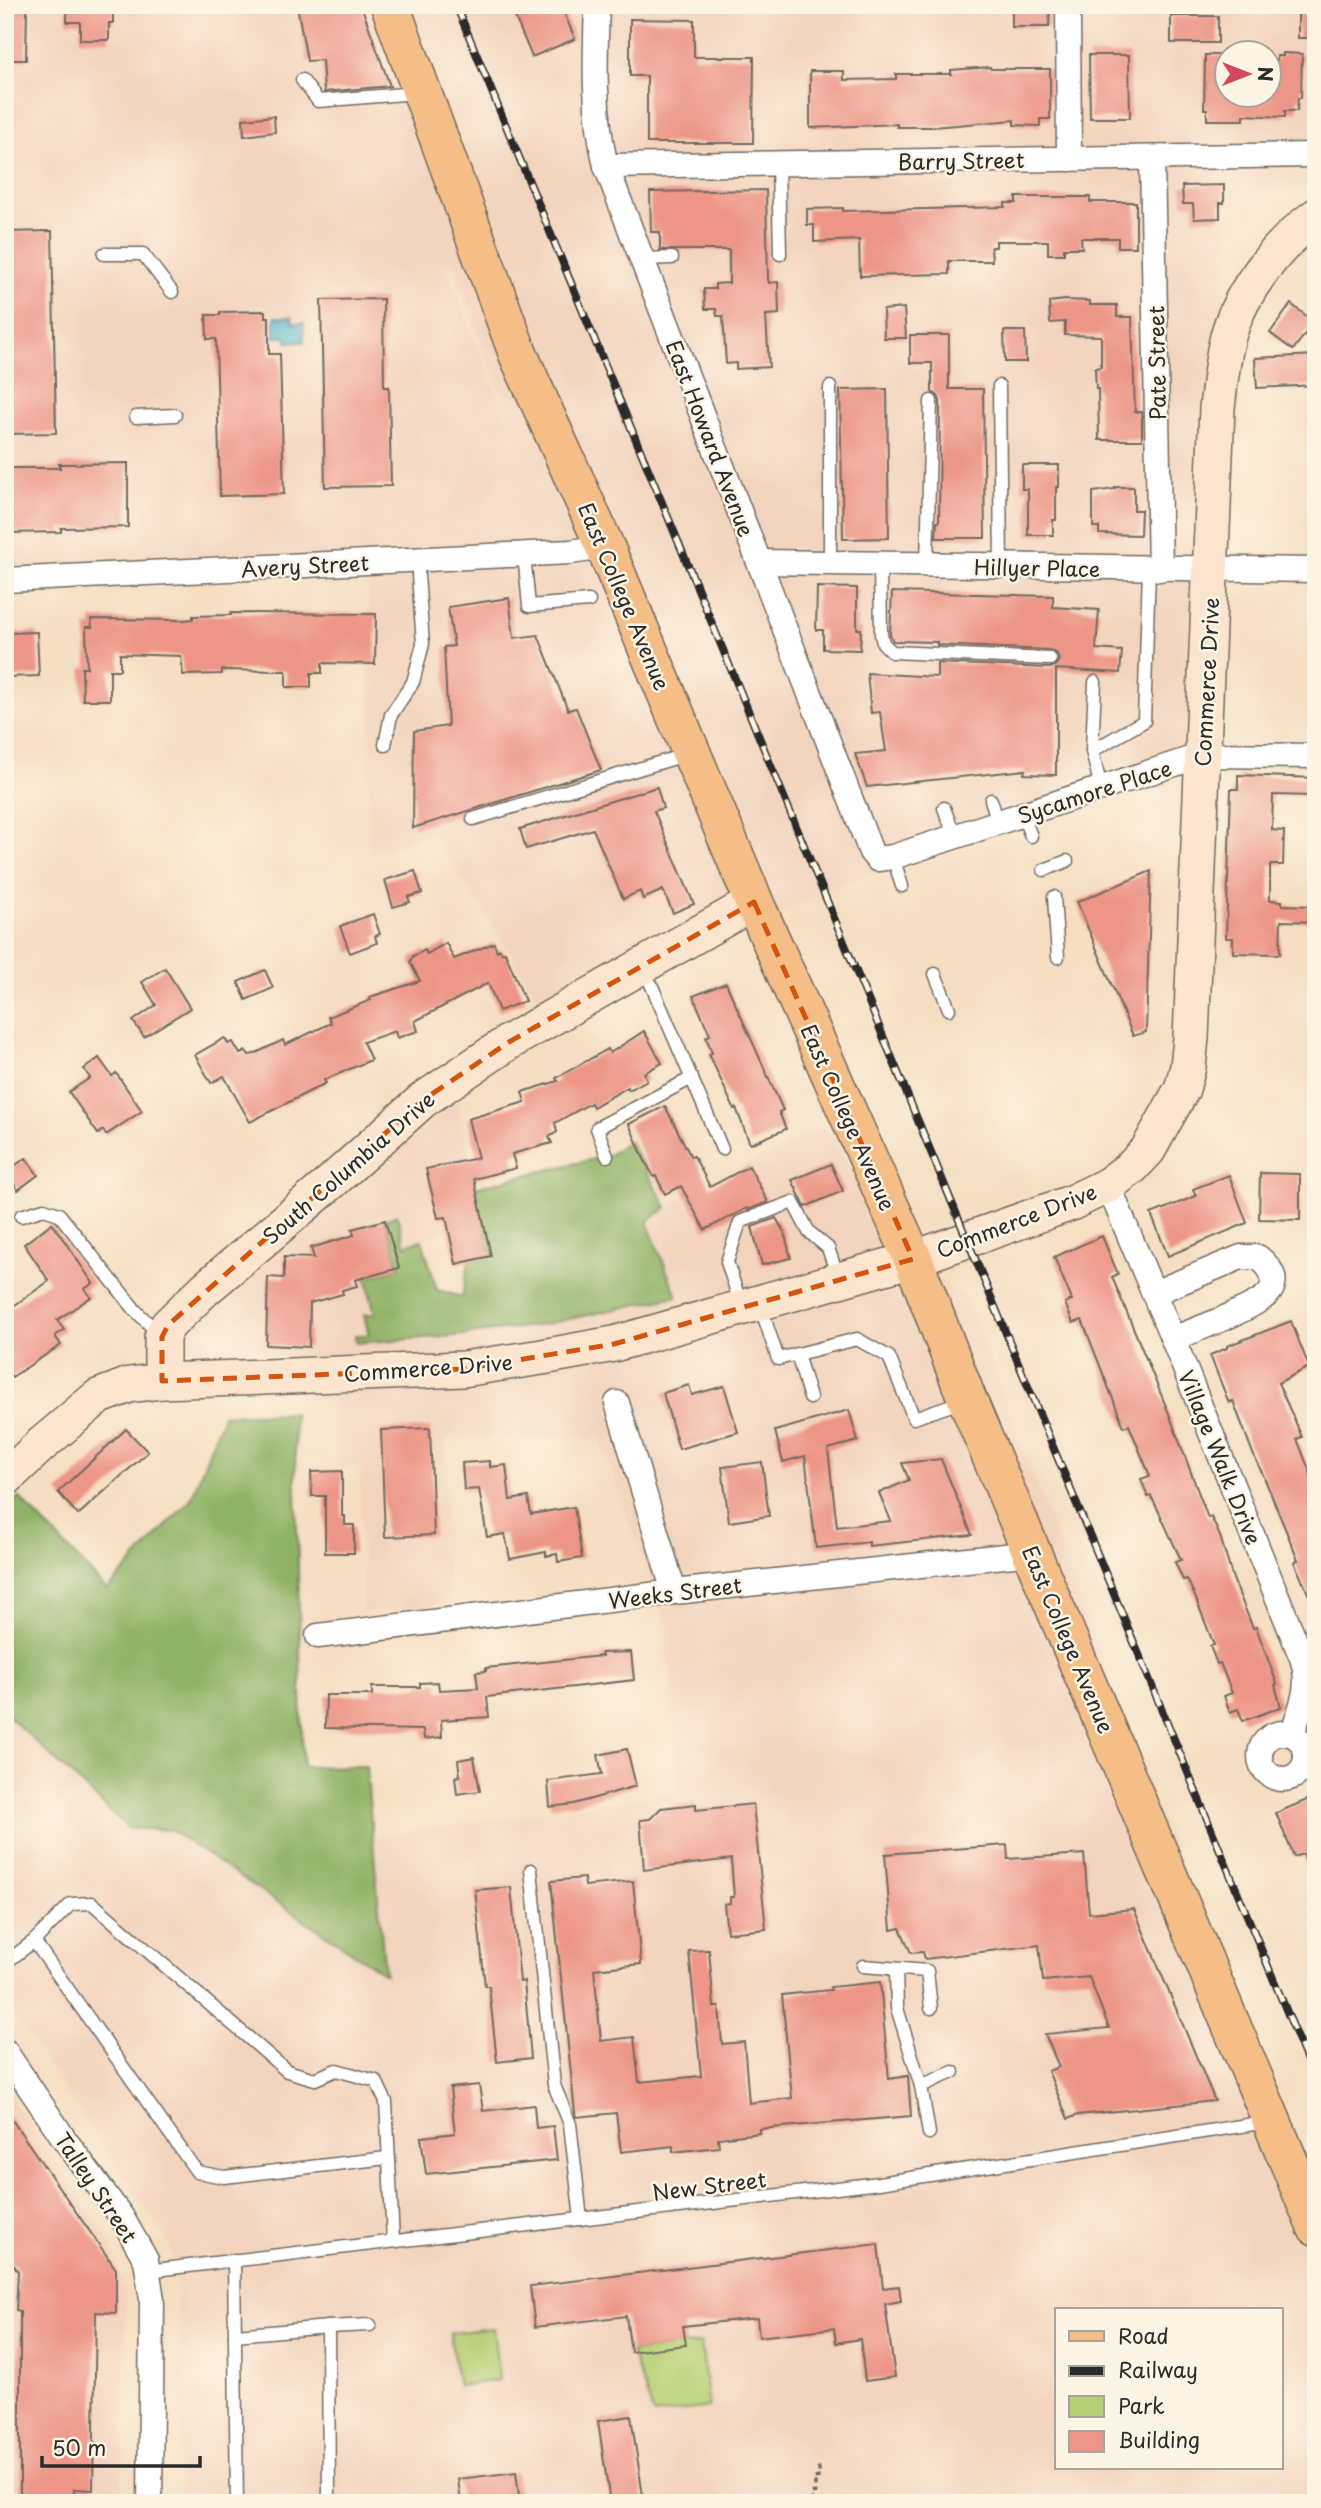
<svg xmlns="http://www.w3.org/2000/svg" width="1321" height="2508" viewBox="0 0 1321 2508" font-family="'Playpen Sans',sans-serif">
<rect width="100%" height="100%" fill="#fcf5e5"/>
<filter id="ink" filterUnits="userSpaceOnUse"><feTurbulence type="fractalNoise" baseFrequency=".0143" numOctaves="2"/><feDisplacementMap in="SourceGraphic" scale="14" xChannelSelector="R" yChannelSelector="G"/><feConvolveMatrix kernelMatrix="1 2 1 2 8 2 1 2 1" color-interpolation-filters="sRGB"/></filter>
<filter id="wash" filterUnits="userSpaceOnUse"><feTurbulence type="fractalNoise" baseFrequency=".00686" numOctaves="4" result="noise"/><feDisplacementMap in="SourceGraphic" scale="28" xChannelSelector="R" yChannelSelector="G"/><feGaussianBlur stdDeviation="1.57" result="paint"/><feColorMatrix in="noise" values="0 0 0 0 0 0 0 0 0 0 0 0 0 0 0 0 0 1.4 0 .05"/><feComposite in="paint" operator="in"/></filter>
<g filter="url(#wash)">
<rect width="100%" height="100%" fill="#f5dec1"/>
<g fill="#f3d4be" fill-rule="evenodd">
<path d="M5,5H1316V187L1228,193L1202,755L1160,778L842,883L556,1024L433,833L369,855V568H5ZM1226,52H1268V94H1226ZM454,265L514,431L513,432L445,266Z"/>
<path d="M458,1100L491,1256L456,1264L449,1231L405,1245L397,1215L386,1220L399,1268L375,1314L370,1335L356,1343L453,1336L541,1325L676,1296L647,1221L667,1207L824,1126L913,1259L967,1299L1161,1817L1316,2191V2503H180L179,2335L175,2267L170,2244L5,2002V1713L127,1828L170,1830L384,1973L372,1837L682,1792L665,1621L600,1438L446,1437L447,1603L363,1612L360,1467H335V1414L324,1357L194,1351L180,1335ZM1057,2310H1281V2468H1057Z"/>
<path d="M5,2089L109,2241L126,2294L122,2503H5Z"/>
</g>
<g fill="#b6d075" stroke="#707e50" stroke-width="2">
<path d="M493,2328L499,2380L458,2386L450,2333Z"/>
<path d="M701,2343L709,2407L654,2415L631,2352Z"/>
</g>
<g fill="#90b266" stroke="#5e6e48" stroke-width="2">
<path d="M629,1141L667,1207L647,1222L677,1296L541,1325L453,1336L356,1343L355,1335H369L364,1315L375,1314L366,1277L399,1268L385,1220L397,1215L405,1245L422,1240L437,1290L462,1297L469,1261L491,1255L475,1187L607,1156Z"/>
<path d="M294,1413L303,1767L366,1766L385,1974L170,1830L128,1828L5,1713V1510L19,1497L107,1590L191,1499L223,1415Z"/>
</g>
<path fill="#4bb2ca" stroke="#3b6e7a" stroke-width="2" d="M275,317H292L293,323H304V342H287V337H275Z"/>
<g id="blocks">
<g fill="#ed9586">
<path d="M5,5H27L26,60H5Z"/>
<path d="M67,5H113V23H109V40H80V22H67Z"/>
<path d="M297,5H361L390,86L324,92L322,60L307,61Z"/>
<path d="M510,5H561L575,39L532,57Z"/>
<path d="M1012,5L1050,6L1049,27H1012Z"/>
<rect x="1298" y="5" width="18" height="33"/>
<rect x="1171" y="16" width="47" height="27"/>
<path d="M630,19L694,20V57H754L753,143H647V76H630Z"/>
<path d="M1283,53L1302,54L1301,98H1298L1297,111H1285V117L1244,115V120H1207V109H1204L1205,55H1222V59H1227V94H1269V60H1277V56H1283Z"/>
<path d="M1089,55H1129L1130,118H1090Z"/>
<path d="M990,67L991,69H1050V119H1040V126L1014,125V120L933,127H897V124L810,128V71H844V80L896,79V74H951V70Z"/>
<path d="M274,116L275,132L244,136L243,119Z"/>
<path d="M1224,185V203H1220V218L1194,219L1193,204H1183L1182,186Z"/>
<path d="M766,190L768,279L769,283L778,282L779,314L766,315L769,367L736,369V363L726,364L723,316H717L716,309H705L704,289H715V284L729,283V250H660V232H651L650,192Z"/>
<path d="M1016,197H1090V202H1136V247H1118V238H1081L1082,248H1064V254H1048V241H996V247H991L992,261H949V274L860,276L859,240L814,242V225H807V209L843,208V211L1005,207V203H1016Z"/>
<path d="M52,231L56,433L5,434V232Z"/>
<path d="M383,299L384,387H389L391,486L325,487L321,300Z"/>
<path d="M1065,300L1090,301V305H1117V317H1132L1135,412H1142V440H1099L1098,389H1096L1095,368L1101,367V336L1065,335V322L1050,323L1049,302Z"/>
<path d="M1291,304L1314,322L1293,350L1270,333Z"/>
<path d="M904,308L906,338H884L883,310Z"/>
<path d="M265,311V317H269V354H280L284,494L220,496L216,339H207L206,315H220V312Z"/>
<path d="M1004,331H1025L1026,362H1005Z"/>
<path d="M910,335H949V389H983L985,538H936L937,522H939L940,401L938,396L932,392V363H910Z"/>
<path d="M1316,355V385L1257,388L1255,358Z"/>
<path d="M887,389L889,538L843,539L840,390Z"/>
<path d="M128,463V527L61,528V532L5,533V468H60L59,464Z"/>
<path d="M1022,465H1059V487H1056V520H1053V535H1028V489H1022Z"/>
<path d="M1115,487H1134V510H1141L1140,535L1099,534V527H1093V492L1115,489Z"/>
<path d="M817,587L857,588V629H861L860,650L823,649V630H816Z"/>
<path d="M892,592L1053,596V607L1099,610L1096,649L1122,651L1120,673L1056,669V775L1024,774L1025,770L867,787L855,754L886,751L880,712L871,713L867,673L937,677V663L1050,668L1055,666L1059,660L1057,654L1050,650L937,645V642L893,641L890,635Z"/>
<path d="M509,598L514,638L538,635L568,710L576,708L601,770L413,828L414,731L448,726L444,647L454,646L448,607Z"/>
<path d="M231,613L376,614L375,664L322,663V673H311V687H286V671L222,670V674L183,675L181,656L120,654V670H110V700H83L82,668H87L86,627H92L91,619L182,620L193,619V616L231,615Z"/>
<path d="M37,632L39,676L5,677V633Z"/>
<path d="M1238,775L1316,778V796L1273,795L1272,830L1284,831L1283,865H1270V900L1282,901V905L1315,906L1314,922L1281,921L1280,954L1233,953V938H1226L1231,789H1238Z"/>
<path d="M657,787L663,808L654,811L694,904L673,913L663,890L643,899L640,891L623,899L593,829L526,849L520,829Z"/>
<path d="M415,871L422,893L408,897L410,902L393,907L385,880Z"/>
<path d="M1151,871L1146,1032L1133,1036L1077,902Z"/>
<path d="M373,914L380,934L375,936L377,943L350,953L340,926Z"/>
<path d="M446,943L454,959L494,943L497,951L500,949L502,953L505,952L525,1001L499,1011L488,983L415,1021L418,1031L397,1038L395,1031L363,1042L371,1060L324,1080L326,1083L250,1122L224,1076L211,1083L195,1055L225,1038L228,1044L233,1042L240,1054L246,1051L249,1055L254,1054L283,1040L285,1045L331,1023L328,1017L371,1000L370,997L420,981L410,962L413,956L425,950L427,954Z"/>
<path d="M165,968L190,1008L144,1037L133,1021L156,1005L142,982Z"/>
<path d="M265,970L273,988L246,1000L238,982Z"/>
<path d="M726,983L783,1110L779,1112L786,1129L750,1144L736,1108L734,1109L709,1054L712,1053L706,1037L710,1035L693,996Z"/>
<path d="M644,1031L662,1063L644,1073L647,1080L629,1090L628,1087L593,1107L591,1103L555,1123L557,1132L549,1137L552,1143L512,1154L516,1168L474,1179L491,1256L456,1264L446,1217L438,1218L426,1169L478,1158L468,1119L525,1102L522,1092L558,1081L556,1078L608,1049L610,1053Z"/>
<path d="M99,1058L112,1076L116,1073L142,1111L106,1135L103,1130L98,1134L69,1092L90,1078L84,1069Z"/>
<path d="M665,1106L691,1157L694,1156L710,1187L749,1166L768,1202L748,1210L747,1208L705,1230L681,1186L665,1194L656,1176L654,1177L644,1159L629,1124Z"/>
<path d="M26,1158L38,1175L18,1190L5,1172Z"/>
<path d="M831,1164L843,1191L805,1207L792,1180Z"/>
<path d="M1260,1173L1300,1174V1220L1259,1219Z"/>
<path d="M1229,1175L1247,1223L1168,1256L1151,1214L1196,1196L1193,1189Z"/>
<path d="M776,1218L784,1232L791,1258L762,1265L752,1227Z"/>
<path d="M385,1220L399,1268L355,1280L357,1286L342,1290L343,1294L310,1303L309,1347L266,1345L268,1277L284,1278V1257L314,1258L311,1248L354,1235L352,1229Z"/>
<path d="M52,1223L93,1283L85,1289L91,1297L57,1320L64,1330L55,1336L61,1345L12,1377L5,1367V1312L49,1281L24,1244Z"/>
<path d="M1102,1236L1118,1274L1112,1277L1168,1411L1208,1518L1211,1517L1220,1536L1233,1579L1253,1628L1256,1627L1277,1684L1275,1685L1281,1707L1243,1721L1238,1709L1230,1712L1224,1696L1232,1693L1220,1663L1217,1664L1210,1646L1214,1645L1194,1594L1187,1579L1183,1580L1175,1562L1181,1560L1159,1512L1151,1496L1148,1497L1141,1479L1150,1476L1129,1425L1124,1427L1082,1320L1073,1323L1065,1303L1072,1300L1054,1257Z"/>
<path d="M1291,1321L1309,1367L1278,1383L1302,1437L1297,1439L1316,1487V1611L1294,1562L1298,1560L1264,1477L1254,1456L1233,1401L1229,1403L1210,1355L1227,1348V1346Z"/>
<path d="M689,1385L692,1395L724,1386L738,1432L679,1449L663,1393Z"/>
<path d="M849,1410L858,1441L828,1449L837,1527L891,1521L879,1493L909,1480L902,1463L941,1459L972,1535L869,1546V1542L816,1548L805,1456L783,1462L775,1431Z"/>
<path d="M430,1428L434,1535L385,1537L381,1430Z"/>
<path d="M126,1429L148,1452L78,1515L58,1492Z"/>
<path d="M490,1461V1467L506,1465L510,1500L528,1497L531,1514L574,1507L582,1558L558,1562L557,1554L546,1556V1552L510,1559L505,1534L487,1537L479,1489L464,1490L462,1463Z"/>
<path d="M762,1462L769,1516L729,1522L722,1467Z"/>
<path d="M342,1471V1516H345V1525H354V1553H325V1496H312L311,1472Z"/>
<path d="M631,1652L634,1680L487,1697L489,1717L441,1720L442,1737L424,1739L423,1730L325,1728L326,1695H372V1687H420V1683L438,1682L439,1690L478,1688L476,1672L486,1671V1668L602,1656L601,1653Z"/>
<path d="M627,1749L636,1786L574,1804L550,1807L548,1781L602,1774L598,1755Z"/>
<path d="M474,1757L480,1791L457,1794L455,1777L460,1776L458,1760Z"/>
<path d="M1316,1796V1884H1315L1303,1854L1294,1857L1276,1813Z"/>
<path d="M696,1804V1810L753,1804L766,1929L727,1933L724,1904L730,1903V1897H734L731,1859L644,1870L640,1820L650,1819L661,1808Z"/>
<path d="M1007,1845L1008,1859L1084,1854L1089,1913L1134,1909L1215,2101L1078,2115L1068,2119L1048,2071L1059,2067L1045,2034L1109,2028L1089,1977L1043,1981L1039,1945L925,1959L923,1952L911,1953L900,1928L891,1930L885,1854Z"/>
<path d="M584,1878L585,1886L633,1881L641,1964L594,1969L601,2041L634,2037L639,2082L701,2076L689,1951L709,1950L714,2007H719L722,2044L744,2042L749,2103L792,2098L782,1995L831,1990L830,1987L880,1982L889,2079L908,2076L911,2116L759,2129V2133L718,2138L719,2147L673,2152V2146L621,2152L616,2113L576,2117L575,2113L551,1881Z"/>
<path d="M511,1887L520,1982L524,1981L531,2058L497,2062L489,1986H485L475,1890Z"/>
<path d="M479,2085L483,2111L534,2105L536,2128L553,2126L557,2160L426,2174L421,2137L455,2133L450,2088Z"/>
<path d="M5,2110L116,2269V2313L96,2312L93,2490L74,2489V2503H20V2311L16,2310L18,2271L5,2253Z"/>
<path d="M878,2244L883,2288L899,2286L901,2301L885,2304L895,2377L865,2381L860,2339L836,2343L834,2328L759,2337L757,2318L683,2326L686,2345L631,2352L626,2316L535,2327L530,2286Z"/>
<path d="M631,2416L644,2503H610L598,2421Z"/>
<path d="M516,2472L520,2503H461L458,2479Z"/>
</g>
</g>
</g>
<g filter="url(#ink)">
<use href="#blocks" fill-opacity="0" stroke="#726a60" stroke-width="2"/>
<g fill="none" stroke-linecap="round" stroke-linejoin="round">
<g stroke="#726a60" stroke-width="15">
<g id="lane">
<path d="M302,80L318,101L416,93"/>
<path d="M778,163L780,254"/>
<path d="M104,254H143L172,292"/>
<path d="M641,259L672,258"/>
<path d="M999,386L1001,566"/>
<path d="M830,387V563"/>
<path d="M136,417L175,415"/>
<path d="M524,554L529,606L589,601"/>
<path d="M880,564L881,635L883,643L892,652L1050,659"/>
<path d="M927,565L931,401"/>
<path d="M1095,682L1092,751L1101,788"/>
<path d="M385,745L391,715L413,682L423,644L418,575L419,559"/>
<path d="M1092,751L1144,721L1149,569"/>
<path d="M991,800L998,822"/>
<path d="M944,808L955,837"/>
<path d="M1022,814L1031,836"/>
<path d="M473,819L688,754"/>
<path d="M893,857L902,886"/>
<path d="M1044,870L1067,861"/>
<path d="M1054,897L1058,957"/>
<path d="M935,974L949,1009"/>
<path d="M651,984L722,1149"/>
<path d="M607,1156L597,1128L692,1078"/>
<path d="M21,1216L44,1209L59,1214L136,1311L159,1334"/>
<path d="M741,1305L727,1262L740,1222L793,1202L809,1232L828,1248L838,1277"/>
<path d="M760,1305L778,1359L857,1339L889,1357L914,1418L963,1401"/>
<path d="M797,1354L810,1398"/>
<path d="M531,1870L554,2085L570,2124L581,2219"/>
<path d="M34,1941L197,2172L224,2177L387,2158"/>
<path d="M5,1963L34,1941L71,1904L92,1903L287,2071L315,2079L336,2070L376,2081L386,2102L393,2240"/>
<path d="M863,1966L927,1971L931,2008"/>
<path d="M896,1969L897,2008L921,2086L929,2133"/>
<path d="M921,2086L953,2072"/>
<path d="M234,2260L237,2503"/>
<path d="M147,2271L879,2183L1266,2122"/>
<path d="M328,2327L370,2325"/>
<path d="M235,2335L328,2327L329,2503"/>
</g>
</g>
<g stroke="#726a60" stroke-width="27">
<g id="street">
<path d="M597,5C595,60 593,113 606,166L871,852L877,859L893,857L1202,755L1316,756"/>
<path d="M1068,5L1069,159"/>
<path d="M1152,158L1160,569"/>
<path d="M606,166L1316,155"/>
<path d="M759,562L1316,570"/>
<path d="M5,580L570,552L605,547"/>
<path d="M1108,1185L1173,1339L1302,1658C1312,1685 1301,1707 1292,1734"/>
<path d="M1154,1293L1241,1257H1258C1268,1265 1278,1276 1271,1290C1264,1305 1192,1331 1173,1339"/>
<path d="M617,1403L674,1592"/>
<path d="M318,1636L674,1592L1032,1553"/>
<circle cx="1283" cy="1756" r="23"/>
<path d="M5,2051L65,2140L121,2216L146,2260L152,2300L150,2503"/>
</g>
</g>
<g stroke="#726a60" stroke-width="38">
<g id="secondary">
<path d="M162,1381V1337L168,1325L205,1289L328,1185L423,1100L509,1042L754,902"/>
<path d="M5,1479L41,1445L98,1397L129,1385L162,1381L463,1369L542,1357L614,1344L913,1259L1071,1203L1108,1185L1132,1167L1148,1150L1182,1089L1188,1067L1191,1038L1217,408C1220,384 1222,357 1229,333C1242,289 1279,243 1316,216"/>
</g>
</g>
<g stroke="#726a60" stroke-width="41">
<path id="primary" d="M390,5L518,354L605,547L754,902L913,1259L967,1399L1316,2226"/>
</g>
<path stroke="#726a60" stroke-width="3.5" stroke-dasharray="5 5" stroke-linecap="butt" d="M812,2503L811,2494L816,2493L814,2478L820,2477L818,2463"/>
<use href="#lane" stroke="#fff" stroke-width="12"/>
<use href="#street" stroke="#fff" stroke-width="24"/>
<use href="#secondary" stroke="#fbe5cf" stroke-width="35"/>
<use href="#primary" stroke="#f6be87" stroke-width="38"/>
<g stroke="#2b2b2b" stroke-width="8">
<path id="rail" d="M456,5L1316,2082"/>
</g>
<use href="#rail" stroke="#fcf5e5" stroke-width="5" stroke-dasharray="16" stroke-linecap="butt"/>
</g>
</g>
<path fill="none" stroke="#d5540f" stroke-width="5" stroke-dasharray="14 9" stroke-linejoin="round" d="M754,902L913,1259L614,1344L463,1369L162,1381V1337L168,1325L423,1100L509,1042Z"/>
<g text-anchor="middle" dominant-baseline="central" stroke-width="5" stroke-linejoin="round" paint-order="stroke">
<g font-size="21" fill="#2b2b2b" stroke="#fcf5e5">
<text transform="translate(961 160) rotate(-1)">Barry Street</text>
<text transform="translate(1156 363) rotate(-91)">Pate Street</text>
<text transform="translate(711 438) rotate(69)">East Howard Avenue</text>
<text transform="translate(305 565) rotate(-3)">Avery Street</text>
<text transform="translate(1037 567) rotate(1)">Hillyer Place</text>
<text transform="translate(625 596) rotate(67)">East College Avenue</text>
<text transform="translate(1206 682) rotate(-87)">Commerce Drive</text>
<text transform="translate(1094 791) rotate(-18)">Sycamore Place</text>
<text transform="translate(849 1117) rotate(66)">East College Avenue</text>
<text transform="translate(348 1167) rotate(-41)">South Columbia Drive</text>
<text transform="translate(1016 1220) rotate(-21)">Commerce Drive</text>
<text transform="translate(428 1367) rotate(-4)">Commerce Drive</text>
<text transform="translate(1221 1457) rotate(68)">Village Walk Drive</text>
<text transform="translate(675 1592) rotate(-7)">Weeks Street</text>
<text transform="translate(1069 1639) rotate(67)">East College Avenue</text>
<text transform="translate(709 2185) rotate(-7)">New Street</text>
<text transform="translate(97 2187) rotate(56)">Talley Street</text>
</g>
</g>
<rect width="1321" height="2508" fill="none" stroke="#fcf5e5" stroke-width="28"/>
<rect x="1055" y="2308" width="228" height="161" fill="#fcf5e5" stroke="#a8a49b" stroke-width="2"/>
<rect x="1069" y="2331" width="35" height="10" fill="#f6be87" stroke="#a8a49b" stroke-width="2"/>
<text x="1118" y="2344" font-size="21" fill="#2b2b2b">Road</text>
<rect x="1069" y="2366" width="35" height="10" fill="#2b2b2b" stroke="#a8a49b" stroke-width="2"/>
<text x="1118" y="2378" font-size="21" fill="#2b2b2b">Railway</text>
<rect x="1069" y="2396" width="35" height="21" fill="#b6d075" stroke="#a8a49b" stroke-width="2"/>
<text x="1118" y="2414" font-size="21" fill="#2b2b2b">Park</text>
<rect x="1069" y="2431" width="35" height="21" fill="#ed9586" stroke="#a8a49b" stroke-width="2"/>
<text x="1118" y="2448" font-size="21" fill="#2b2b2b">Building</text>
<g transform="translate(1248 74) rotate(90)"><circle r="33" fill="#fcf5e5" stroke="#a8a49b" stroke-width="2"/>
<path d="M0-5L12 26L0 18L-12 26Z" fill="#d1495b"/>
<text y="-10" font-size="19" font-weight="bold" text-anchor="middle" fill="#2b2b2b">N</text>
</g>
<path d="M42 2456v10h158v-10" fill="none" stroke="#2b2b2b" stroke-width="3.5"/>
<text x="52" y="2456" font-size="21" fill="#2b2b2b" stroke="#fcf5e5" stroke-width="5" paint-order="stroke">50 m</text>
</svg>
